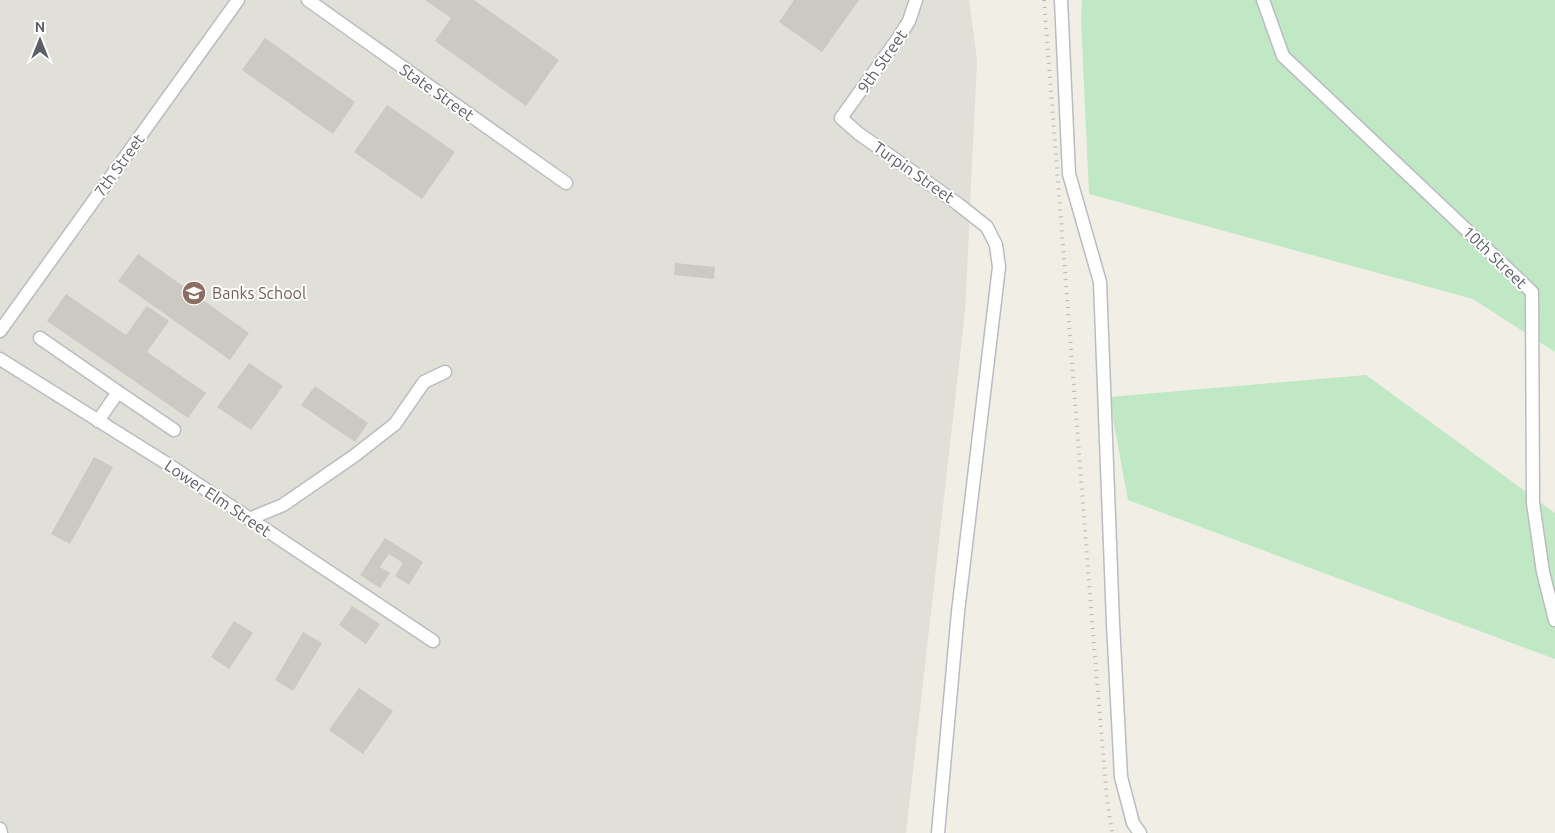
<svg xmlns="http://www.w3.org/2000/svg" width="1555" height="833" viewBox="0 0 1555 833" font-family="Ubuntu,sans-serif">
<rect width="100%" height="100%" fill="#f0eee5"/>
<path fill="#e0e0d9" d="M0,0H969L977,60L965,312L906,833H0Z"/>
<g fill="#c0e8c5">
<path d="M1082,0H1555V352L1473,299L1089,194L1081,20Z"/>
<path d="M1366,375L1555,513V659L1128,500L1109,397Z"/>
</g>
<g fill="#cbc9c1">
<path d="M425,0H474L559,60L526,106L435,41L451,18Z"/>
<path d="M794,0H859L822,52L779,22Z"/>
<path d="M265,38L355,102L333,134L242,70Z"/>
<path d="M387,105L455,152L422,199L354,152Z"/>
<path d="M138,254L249,333L230,360L118,281Z"/>
<path d="M675,263L715,267L714,279L674,275Z"/>
<path d="M66,294L126,335L147,306L169,321L147,352L206,393L188,418L47,321Z"/>
<path d="M249,363L283,386L251,430L217,407Z"/>
<path d="M315,386L368,423L355,442L301,405Z"/>
<path d="M94,457L113,467L70,544L51,534Z"/>
<path d="M385,538L423,562L409,585L395,576L403,563L389,554L380,567L390,573L380,588L360,575Z"/>
<path d="M352,606L380,624L366,644L339,625Z"/>
<path d="M234,621L253,633L229,669L211,657Z"/>
<path d="M303,632L322,643L293,691L275,680Z"/>
<path d="M359,688L393,711L363,754L329,730Z"/>
</g>
<g fill="none" stroke-linecap="round" stroke-linejoin="round">
<g stroke="#b9bcc1" stroke-width="15">
<g id="minor">
<path d="M308,0L566,183"/>
<path d="M916,0L909,21L899,37L841,118L858,133L958,204L987,227L996,245L999,267L958,612L938,833"/>
<path d="M1061,0L1069,174L1100,282L1113,623L1121,777L1133,823L1140,833"/>
<path d="M1263,0L1283,56L1532,292L1533,503L1543,572L1555,620"/>
<path d="M0,331L238,0"/>
<path d="M40,338L118,392L98,421"/>
<path d="M0,359L166,463L433,641"/>
<path d="M118,392L174,430"/>
<path d="M249,519L283,505L354,456L395,424L424,382L445,372"/>
<path d="M0,829L1,833"/>
</g>
</g>
<use href="#minor" stroke="#fff" stroke-width="12"/>
<path stroke="#b6b6b7" stroke-width="4" stroke-dasharray="1 6" stroke-linecap="butt" d="M1044,0L1093,634L1107,799L1112,833"/>
</g>
<defs>
<g id="school-disc" transform="scale(1.25)"><circle r="9.5" fill="#8d6e63" stroke="#fff"/><path d="M0-5L7-2L0 1L-7-2ZM-4 1L0 2.5L4 1V4Q0 6-4 4Z" fill="#fff"/></g>
</defs>
<g fill-rule="evenodd">
<use href="#school-disc" x="194" y="293"/>
</g>
<g text-anchor="middle" dominant-baseline="central" stroke-width="4" stroke-linejoin="round" paint-order="stroke">
<g font-size="16" fill="#5c5f66" stroke="#fff">
<text transform="translate(882 61) rotate(-55)">9th Street</text>
<text transform="translate(437 92) rotate(35)">State Street</text>
<text transform="translate(119 165) rotate(-54)">7th Street</text>
<text transform="translate(914 172) rotate(35)">Turpin Street</text>
<text transform="translate(1495 257) rotate(44)">10th Street</text>
<text transform="translate(218 498) rotate(34)">Lower Elm Street</text>
</g>
<g font-size="16" fill="#785e54" stroke="#fff" text-anchor="start">
<text x="212" y="293">Banks School</text>
</g>
</g>
<g transform="translate(40 40)" stroke="#ffffff" stroke-width="4" paint-order="stroke">
<path d="M0-4L9 19L0 12L-9 19Z" fill="#5c5f66"/>
<text y="-8" font-size="14" font-weight="bold" text-anchor="middle" fill="#5c5f66">N</text>
</g>
</svg>
